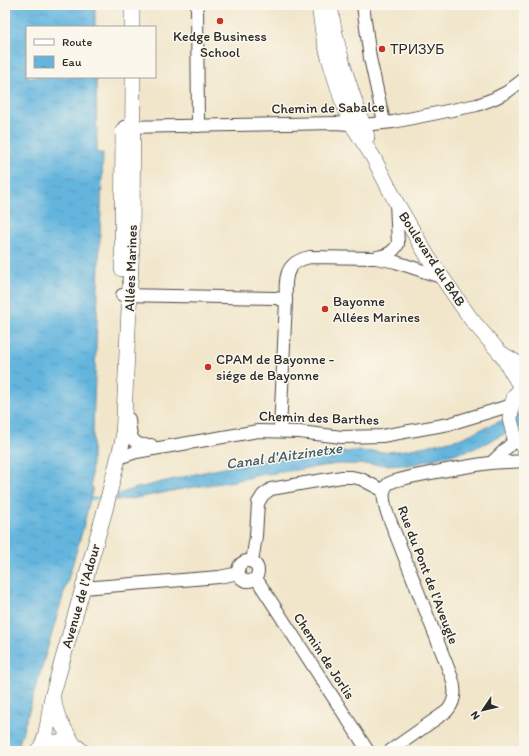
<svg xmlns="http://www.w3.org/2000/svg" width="529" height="756" viewBox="0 0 529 756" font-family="Itim,sans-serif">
<defs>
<pattern id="water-ripples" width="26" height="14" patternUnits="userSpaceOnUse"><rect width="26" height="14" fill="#63b5de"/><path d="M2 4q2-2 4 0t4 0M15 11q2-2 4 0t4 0" fill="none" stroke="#5293b4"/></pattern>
</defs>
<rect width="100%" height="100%" fill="#fbf7ec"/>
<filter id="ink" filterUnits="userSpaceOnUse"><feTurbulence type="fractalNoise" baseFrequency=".025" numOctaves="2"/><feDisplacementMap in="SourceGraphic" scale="8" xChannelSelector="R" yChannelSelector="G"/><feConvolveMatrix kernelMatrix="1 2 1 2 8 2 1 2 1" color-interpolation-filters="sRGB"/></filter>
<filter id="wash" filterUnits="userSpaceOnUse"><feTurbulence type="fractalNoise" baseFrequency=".012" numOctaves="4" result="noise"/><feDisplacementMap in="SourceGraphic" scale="16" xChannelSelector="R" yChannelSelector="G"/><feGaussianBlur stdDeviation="0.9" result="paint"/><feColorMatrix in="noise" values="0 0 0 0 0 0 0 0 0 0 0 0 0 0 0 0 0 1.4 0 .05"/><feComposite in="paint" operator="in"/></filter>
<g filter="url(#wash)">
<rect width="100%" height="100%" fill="#f1e6ca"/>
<g fill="url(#water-ripples)" stroke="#477084">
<path d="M5,5H95V27H27V77H96L97,153H103L91,486L93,487L82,532L17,751H5Z"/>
<path d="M524,411V425L473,449L410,465L338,464L260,475L234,481L188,488L131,499L115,500L118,494L137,488L204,472L265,460L353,451L387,452L407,450L459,439Z"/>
</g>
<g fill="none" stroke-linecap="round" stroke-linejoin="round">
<path stroke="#63b5de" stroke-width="2.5" d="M91,499L103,497"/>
</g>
</g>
<g filter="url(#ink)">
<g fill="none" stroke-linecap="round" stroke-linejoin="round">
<g stroke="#494743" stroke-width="14">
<g id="minor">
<path d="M197,5L198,126"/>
<path d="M363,5L370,58L384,122"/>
<path d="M124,127L335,123L363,125L393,122L477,105L493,99L507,92L524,79"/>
<path d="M377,257C387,255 393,253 398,244L396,202"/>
<path d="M122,295L276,298L286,301"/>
<path d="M129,419C130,436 131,447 151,445"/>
<path d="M280,431L286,301C285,279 284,262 310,257L376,258L396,262L441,277"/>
<path d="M118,458L136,452L258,431L299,432L342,437L382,436L449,424L512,405"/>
<path d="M491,463L512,443L514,435"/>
<circle cx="248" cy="571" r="10"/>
<path d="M252,562L256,536L258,503L263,495L271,489L305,483L342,477H352L361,479L384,491"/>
<path d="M256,578L368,751"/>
<path d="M83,588L219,577L239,573"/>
<path d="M390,751L447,711C456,701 456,690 452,678L386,510C384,501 381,491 388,484C394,478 476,465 490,463C501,462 513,462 524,461"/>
</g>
</g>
<g stroke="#494743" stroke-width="16">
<g id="major">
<path d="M132,5V27"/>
<path d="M319,5L323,34L329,58L341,97L351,123L373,157L396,202L428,257L471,319L501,354L522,389"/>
<path d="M330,5C336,51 352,93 367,137"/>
<path d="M122,269L123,131"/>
<path d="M502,354L524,367"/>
<path d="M524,387L515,395L512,405L510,419L514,435L524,448"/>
<path d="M53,700L59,720L74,745"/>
<path d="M41,747C49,732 48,714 52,697L105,510L123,439L132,243L133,77"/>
<path d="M38,750C51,739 70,739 82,751"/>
</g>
</g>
<use href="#minor" stroke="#fff" stroke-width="12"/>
<use href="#major" stroke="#fff" stroke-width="15"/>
</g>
</g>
<g fill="#c8321e" stroke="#fbf7ec" stroke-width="1.5">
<circle cx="220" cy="21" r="4"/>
<circle cx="382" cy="49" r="4"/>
<circle cx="325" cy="309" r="4"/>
<circle cx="208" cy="367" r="4"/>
</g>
<g text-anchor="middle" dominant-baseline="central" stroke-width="3" stroke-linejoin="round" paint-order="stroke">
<g font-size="14" fill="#2b2b2b" stroke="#fbf7ec" text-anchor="start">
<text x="220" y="36" text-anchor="middle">Kedge Business<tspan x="220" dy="16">School</tspan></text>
<text x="390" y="49">ТРИЗУБ</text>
<text x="333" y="301">Bayonne<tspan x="333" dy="16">Allées Marines</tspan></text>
<text x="216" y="359">CPAM de Bayonne -<tspan x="216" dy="16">siége de Bayonne</tspan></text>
</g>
<g font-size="14" fill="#2b2b2b" stroke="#fbf7ec">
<text transform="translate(328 108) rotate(-1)">Chemin de Sabalce</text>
<text transform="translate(432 259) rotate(57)">Boulevard du BAB</text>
<text transform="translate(131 268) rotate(-88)">Allées Marines</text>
<text transform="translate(319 418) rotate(2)">Chemin des Barthes</text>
<text transform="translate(428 575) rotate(69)">Rue du Pont de l'Aveugle</text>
<text transform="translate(81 596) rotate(-74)">Avenue de l'Adour</text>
<text transform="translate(324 656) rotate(57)">Chemin de Jorlis</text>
</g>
<g font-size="15" font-style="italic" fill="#3f5b6a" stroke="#fbf7ec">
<text transform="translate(284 456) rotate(-8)">Canal d'Aitzinetxe</text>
</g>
</g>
<rect width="529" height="756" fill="none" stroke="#fbf7ec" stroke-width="20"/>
<rect x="26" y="26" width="130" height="52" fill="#fbf7ec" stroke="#a8a59f"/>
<rect x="34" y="39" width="20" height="6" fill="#ffffff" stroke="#a8a59f"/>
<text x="62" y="46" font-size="12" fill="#2b2b2b">Route</text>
<rect x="34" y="56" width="20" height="12" fill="url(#water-ripples)" stroke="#a8a59f"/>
<text x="62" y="66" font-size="12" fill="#2b2b2b">Eau</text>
<g transform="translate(483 710) rotate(235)" stroke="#fbf7ec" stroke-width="3" paint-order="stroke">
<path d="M0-3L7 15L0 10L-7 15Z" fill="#2b2b2b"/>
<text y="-6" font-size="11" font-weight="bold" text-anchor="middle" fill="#2b2b2b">N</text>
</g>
</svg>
